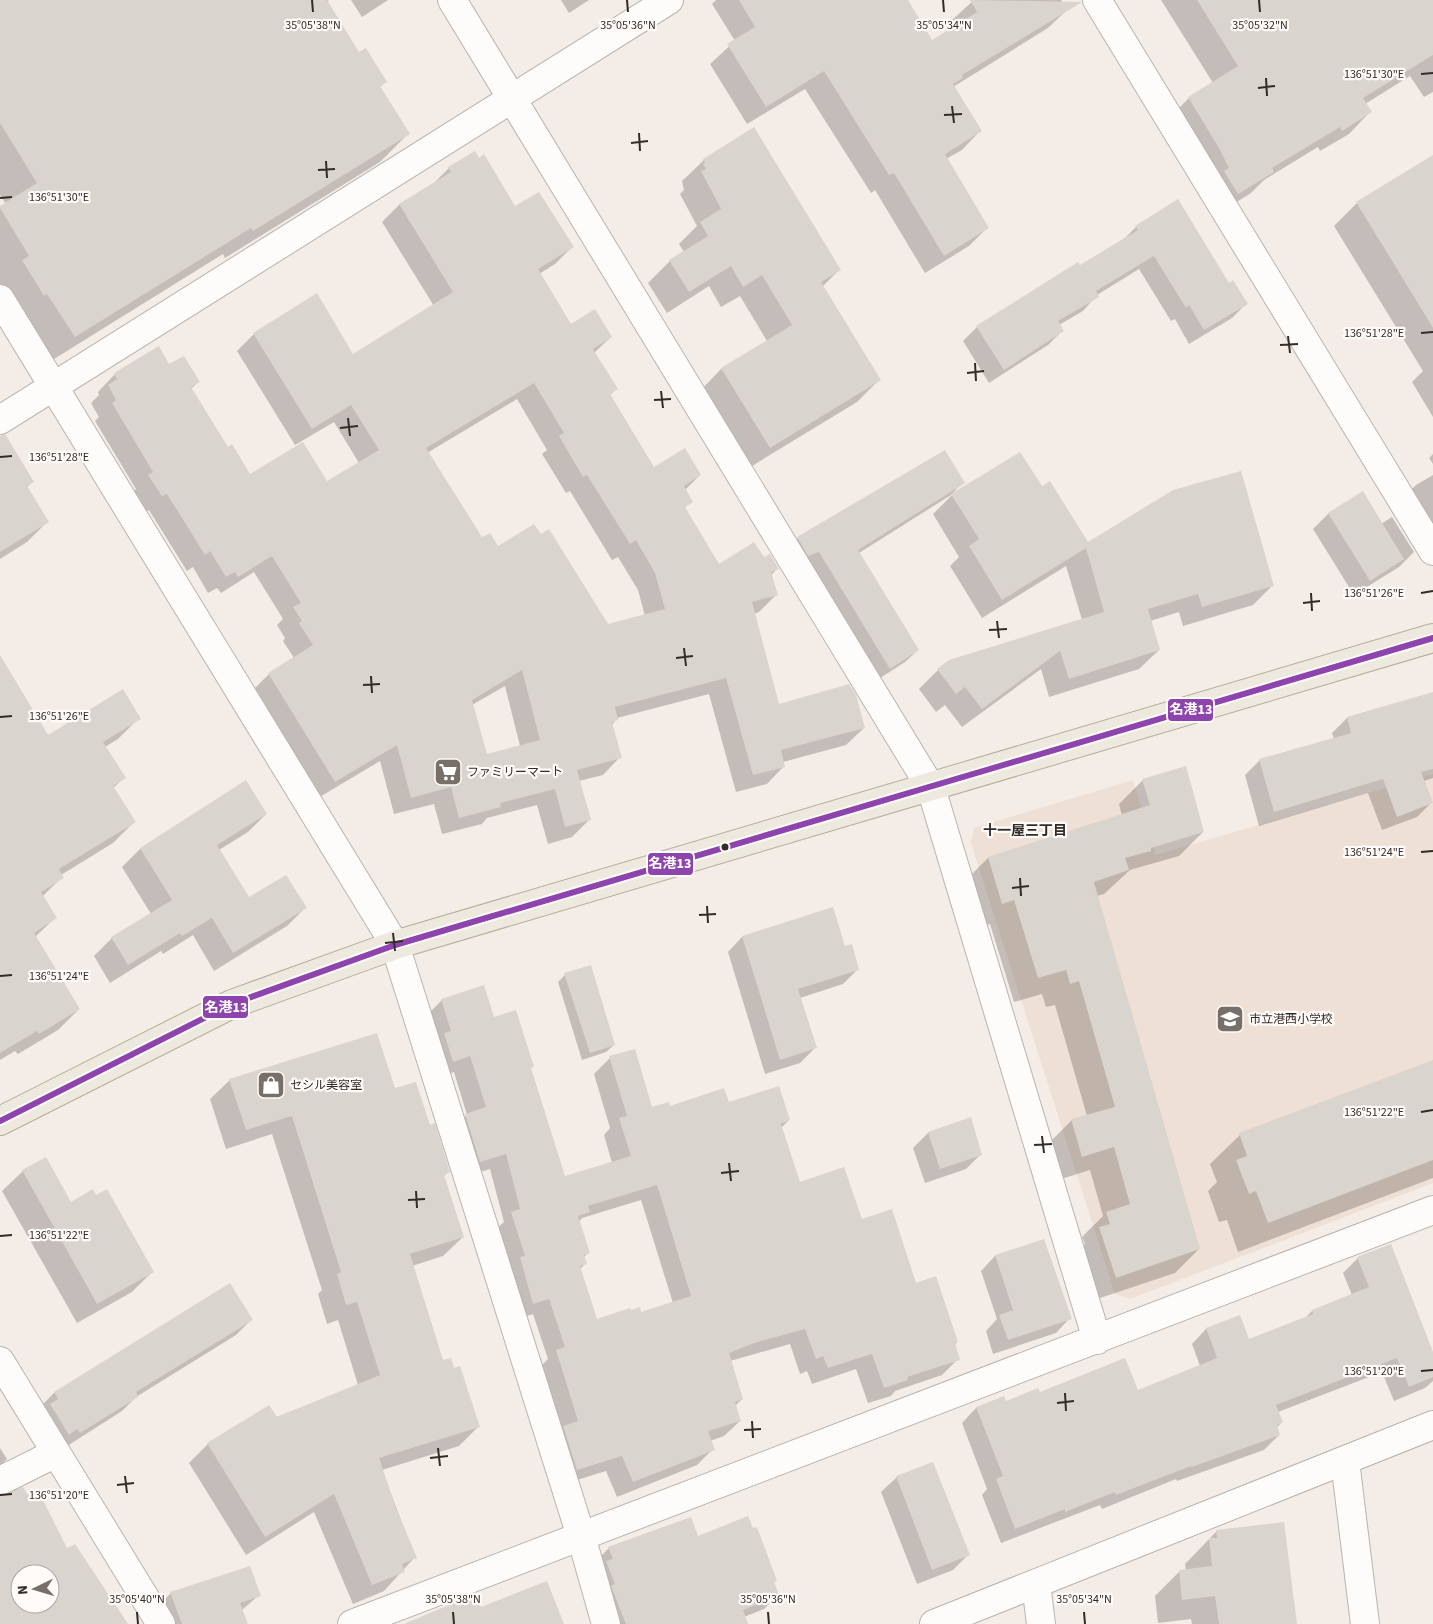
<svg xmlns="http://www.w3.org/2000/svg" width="1433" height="1624" viewBox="0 0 1433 1624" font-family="'Source Sans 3','Noto Sans JP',sans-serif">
<rect width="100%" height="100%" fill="#f4ece6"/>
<path fill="#efe0d5" d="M1433,774V1183L1130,1299L1115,1294L971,843L974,828L1133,780L1156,855Z"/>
<g fill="#0003" fill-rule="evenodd">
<path d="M0,0H329L327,2L358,54L385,82L379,88L408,134L380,162L225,258L223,254L46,364L0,296V207L6,204L0,195Z"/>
<path d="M351,0H388L362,17Z"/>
<path d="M561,0H589L569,13Z"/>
<path d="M716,0H906L932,42L956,27L952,20L974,0H1061L1067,10L1048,28L953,87L980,131L962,150L946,159L987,228L969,246L925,273L875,190L871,193L805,89L747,124L710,64L735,41L712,4Z"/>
<path d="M1161,0H1433V92L1424,97L1410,76L1365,104L1370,112L1349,134L1320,151L1318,147L1264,180L1251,193L1216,215L1167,120L1189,98L1213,83Z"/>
<path d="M1433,157V417L1412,382L1423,371L1334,226L1357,203Z"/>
<path d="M704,160L839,270L822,287L879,380L857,402L747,469L700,391L721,369L767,341L740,296L721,307L709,286L667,313L648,283L670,261L684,252L679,244L697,226L680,194L684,190L682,181Z"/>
<path d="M449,168L515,208L572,247L555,264L539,274L570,326L611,337L594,353L616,389L609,396L654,469L700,475L685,490L691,502L684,508L719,565L763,559L778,568L771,575L776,595L759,612L754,614L778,706L864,728L846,745L783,762L784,766L767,784L736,792L709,694L617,718L612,725L620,757L603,775L579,781L589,820L572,837L548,844L537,805L487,818L482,824L442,834L434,804L394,814L380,761L318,798L252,691L269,674L294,658L283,641L285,638L277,625L283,619L254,572L221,593L217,588L208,593L193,567L187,571L149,510L145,513L132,493L136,489L95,421L99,417L91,403L99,395L98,392L115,374L169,366L198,382L191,389L228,448L250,476L327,483L359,463L334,422L295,445L237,351L254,334L353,356L434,306L382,222L399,205L433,184ZM517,399L547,450L542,454L566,493L570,491L612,560L618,557L638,590L645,616L608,626L498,548L482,539L427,453ZM505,686L520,746L486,756L472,705Z"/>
<path d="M1136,227L1229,284L1246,304L1232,318L1189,344L1175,319L1171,321L1139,269L1097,295L1083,311L1059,325L1062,331L1048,345L989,383L963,341L977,327L1122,241Z"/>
<path d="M0,446L32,482L27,487L48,521L27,542L0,559Z"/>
<path d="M944,452L963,482L951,495L859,553L918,650L905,662L877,680L785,550L798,538Z"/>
<path d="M1433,454V464L1429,458Z"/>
<path d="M1433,475V557L1397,504L1416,485Z"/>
<path d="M1041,488L1087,544L1273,585L1253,605L1183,626L1179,612L1150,621L1159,650L1139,669L1049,697L1041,669L962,727L945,705L936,712L919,689L938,670L1082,620L1066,566L982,618L950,566L959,557L933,514L952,495Z"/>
<path d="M1362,492L1381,524L1392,517L1414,552L1399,567L1354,595L1313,529L1328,514Z"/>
<path d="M0,657L48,737L139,718L118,739L105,747L124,778L113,788L134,822L113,843L61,875L62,877L42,897L55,918L35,937L79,1009L58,1030L18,1054L15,1051L0,1060Z"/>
<path d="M1433,693V778L1424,781L1432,802L1417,817L1382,830L1368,793L1259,826L1245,775L1260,760L1334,739L1332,733L1347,718Z"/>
<path d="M1143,780L1203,832L1179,856L1130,870L1104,894L1097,896L1199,1249L1175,1273L1091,1301L1076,1253L1085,1244L1082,1237L1103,1216L1090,1170L1058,1180L1048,1144L1072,1120L1087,1116L1055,1005L1046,1007L1042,994L1014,1002L990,924L978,927L964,882L988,858L1122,816L1119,804Z"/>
<path d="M266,814L248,832L219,850L249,899L305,908L287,926L214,971L193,935L163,954L161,951L110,983L94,956L112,938L151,914L122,867L140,849Z"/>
<path d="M742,937L845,947L858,969L843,984L800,998L815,1048L800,1063L765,1074L728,952Z"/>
<path d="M565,975L614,1045L606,1052L582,1060L558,982Z"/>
<path d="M442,1000L493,1019L533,1066L530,1069L564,1178L612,1163L604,1135L610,1128L594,1074L610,1058L652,1109L728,1104L789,1120L781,1128L799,1183L861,1220L915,1285L957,1342L954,1345L958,1359L942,1375L895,1391L891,1396L868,1403L856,1369L812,1384L807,1371L800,1374L790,1344L737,1359L730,1361L742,1399L735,1406L740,1421L724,1436L710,1441L713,1449L697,1465L617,1497L606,1471L561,1485L540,1367L548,1359L533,1314L517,1319L496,1229L504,1222L490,1169L464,1177L449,1131L467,1115L454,1072L437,1077L426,1016ZM641,1200L673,1303L640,1313L596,1320L580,1269L585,1264L583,1258L588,1253L579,1222L582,1218Z"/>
<path d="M1433,1064V1178L1238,1252L1227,1220L1219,1222L1208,1191L1217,1182L1210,1164L1240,1135Z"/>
<path d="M230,1080L394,1090L429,1127L449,1171L443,1177L463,1237L443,1256L412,1266L442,1362L478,1427L459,1446L382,1470L415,1557L384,1591L353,1604L314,1512L246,1555L189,1463L208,1444L358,1385L338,1320L327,1324L318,1294L322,1290L272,1134L226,1149L210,1099Z"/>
<path d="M928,1133L981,1154L966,1169L925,1183L913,1148Z"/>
<path d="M23,1171L70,1203L152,1272L132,1292L77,1323L2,1191Z"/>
<path d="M1044,1240L1070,1318L1056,1333L993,1354L986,1331L997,1319L981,1271L995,1256Z"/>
<path d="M1358,1258L1433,1355V1381L1425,1388L1394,1401L1382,1372L1278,1412L1282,1422L1276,1428L1279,1435L1264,1450L1177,1481L1176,1479L1102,1509L1100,1505L1001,1543L982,1495L987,1489L962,1423L976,1408L1003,1398L1005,1402L1039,1393L1137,1391L1200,1366L1192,1344L1206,1329L1239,1316L1248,1340L1305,1318L1312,1311L1352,1295L1343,1273Z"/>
<path d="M251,1320L236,1335L136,1397L122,1411L64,1448L39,1408L54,1393Z"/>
<path d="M0,1448L7,1459L0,1466Z"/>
<path d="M897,1477L968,1555L953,1570L917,1584L881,1492Z"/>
<path d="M753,1530L776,1580L773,1583L778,1595L764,1609L744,1617L747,1624H607L595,1562L609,1548Z"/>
<path d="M1217,1531L1294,1624H1192L1191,1619L1158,1623L1155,1596L1179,1572L1186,1571L1185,1564Z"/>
<path d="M171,1593L259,1595L242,1610L247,1624H163L157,1607Z"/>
</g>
<g fill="#d9d4ce" fill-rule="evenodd">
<path d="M0,0H327L359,52L366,48L387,82L380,86L410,134L253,231L251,228L75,337L47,294L44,296L22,260L29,256L0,208V206L37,183L0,123Z"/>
<path d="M739,0H908L932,40L977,12L970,0L1082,2L962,75L963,78L953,84L982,131L945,154L989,228L944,256L894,173L889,175L824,71L766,107L727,44L755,27Z"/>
<path d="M1197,0H1433V55L1363,98L1372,112L1342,131L1340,127L1272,168L1274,172L1238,194L1224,171L1229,168L1219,148L1188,97L1238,66Z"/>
<path d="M754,127L841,270L821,282L881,380L770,448L721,368L792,325L762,275L743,287L731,266L689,292L669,260L708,236L700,222L721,209L701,171L706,169L703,164L705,162L703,159Z"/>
<path d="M475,151L479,158L484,154L515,206L539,192L574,247L538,269L571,324L595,309L612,337L593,349L618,389L610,394L654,467L685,448L701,475L684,486L693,502L685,507L719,564L754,542L764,557L770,554L779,569L771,572L778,595L752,602L779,704L849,684L856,695L865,728L781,750L785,767L753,775L726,678L615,707L618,720L612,722L622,758L577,770L591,820L565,827L555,789L500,803L501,807L459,818L451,787L411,798L397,745L335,782L268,673L313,645L299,623L302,621L293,607L301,603L272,556L238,577L235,572L226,577L210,551L205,555L167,494L162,496L148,475L153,472L112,403L116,400L108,385L117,379L114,373L159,346L169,364L184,356L200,382L191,387L228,447L232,444L250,474L303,442L327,481L379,450L351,405L312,429L253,333L317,293L353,354L453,292L399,204L451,172L448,167ZM534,383L564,433L559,436L583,477L587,475L630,544L636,540L655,573L665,609L608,624L549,529L541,534L534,524L498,546L490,533L482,537L426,448ZM522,670L540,740L487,754L472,700Z"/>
<path d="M1433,155V328L1356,202Z"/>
<path d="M1178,199L1229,283L1233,280L1248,304L1204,330L1189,305L1186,308L1154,256L1096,291L1099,297L1058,321L1064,331L1004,370L976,326L1078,262L1080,265L1138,230L1135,226Z"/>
<path d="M5,434L34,482L27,486L49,522L0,552V436Z"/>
<path d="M945,450L965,483L858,550L919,650L890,669L819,552L808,556L797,537Z"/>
<path d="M1020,452L1042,486L1050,481L1088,542L1173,490L1241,471L1274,586L1202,607L1198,594L1148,609L1160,650L1069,679L1060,651L982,709L965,687L956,694L937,669L949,660L1104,612L1086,548L1002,600L969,546L979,539L951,494Z"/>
<path d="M1363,491L1404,559L1370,581L1328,513Z"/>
<path d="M0,655L48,735L123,689L141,719L103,742L126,778L113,786L136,822L59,869L64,878L41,892L57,918L34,933L80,1009L39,1034L37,1031L0,1053Z"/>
<path d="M1433,692V769L1421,772L1433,803L1397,817L1383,779L1274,812L1259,759L1351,733L1347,717Z"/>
<path d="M1186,766L1204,832L1151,848V851L1125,858L1129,870L1094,882L1200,1249L1116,1278L1099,1227L1110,1224L1106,1212L1130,1204L1114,1147L1082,1157L1071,1119L1115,1107L1079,981L1070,984L1066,970L1038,978L1014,900L1002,904L988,857L1150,805L1142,779Z"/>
<path d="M246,780L267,814L217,845L249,897L286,875L307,908L233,953L212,918L182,936L180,933L128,965L111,937L172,900L140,848Z"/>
<path d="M833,907L845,946L852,944L859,970L798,989L817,1048L780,1060L742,936Z"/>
<path d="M591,965L615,1045L590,1053L564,973Z"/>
<path d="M484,985L494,1017L516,1010L534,1067L531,1068L565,1176L631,1156L619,1118L627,1116L609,1056L635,1049L652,1107L669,1102L670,1106L724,1088L729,1102L779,1086L790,1120L781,1124L800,1182L844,1167L862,1219L892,1209L916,1283L936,1276L958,1342L955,1343L960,1360L907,1377L908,1380L884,1388L872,1354L828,1368L823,1356L816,1359L805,1329L754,1343L729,1353L743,1399L735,1402L741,1421L708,1431L715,1450L633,1482L622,1456L577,1470L563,1426L578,1421L556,1350L565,1347L549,1299L533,1304L520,1257L525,1256L511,1212L520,1209L506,1154L480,1162L465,1114L486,1107L470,1056L453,1062L444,1033L451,1031L441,999ZM657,1185L691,1296L641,1312L640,1307L631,1310L630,1308L597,1319L580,1266L587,1264L584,1255L590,1253L578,1216L590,1212L588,1206Z"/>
<path d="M377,1033L395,1088L416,1082L430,1125L435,1123L450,1172L444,1175L464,1237L410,1254L443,1360L451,1358L454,1368L460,1366L480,1427L379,1458L396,1508L417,1558L402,1564L405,1572L372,1585L334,1494L265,1537L207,1443L269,1405L277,1417L380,1375L357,1302L346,1305L337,1274L341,1272L292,1116L246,1130L229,1079Z"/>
<path d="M1433,1060V1160L1268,1223L1256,1191L1249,1194L1236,1160L1247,1156L1239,1133Z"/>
<path d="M971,1117L982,1155L940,1169L928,1132Z"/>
<path d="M46,1157L71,1202L93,1189L96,1195L107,1189L154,1272L97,1304L22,1170Z"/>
<path d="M1044,1239L1072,1319L1008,1340L999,1315L1013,1310L995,1255Z"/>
<path d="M1391,1244L1433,1352V1377L1409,1387L1397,1358L1276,1405L1283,1422L1277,1425L1280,1435L1192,1467L1191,1466L1116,1495L1115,1492L1065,1512V1509L1015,1529L996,1479L1003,1476L976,1407L1004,1396L1006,1401L1038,1388L1040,1392L1125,1358L1138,1390L1217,1358L1206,1328L1240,1315L1249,1339L1313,1314L1312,1310L1369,1287L1357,1257Z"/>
<path d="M230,1283L253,1320L136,1392L138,1397L80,1433L77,1429L69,1435L50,1404L58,1399L54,1392Z"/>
<path d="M933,1462L970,1555L932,1570L896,1476Z"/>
<path d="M23,1487L28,1495L38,1490L67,1548L75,1544L128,1624H0V1496ZM20,1574H50V1604H20Z"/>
<path d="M748,1516L753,1528L757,1527L777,1581L774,1582L779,1595L743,1610L748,1624H626L611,1586L615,1584L606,1561L613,1559L608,1547L691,1517L698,1536Z"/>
<path d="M1284,1522L1297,1624H1219L1215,1596L1182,1600L1179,1570L1212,1566L1209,1538H1217L1216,1530Z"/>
<path d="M250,1566L261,1596L240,1603L248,1624H182L170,1592Z"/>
<path d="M547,1581L564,1624H404L475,1594L481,1607Z"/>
</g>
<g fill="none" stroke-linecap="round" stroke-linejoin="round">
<g stroke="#bab4af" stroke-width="30">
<g id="minor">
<path d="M452,0L931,788L1097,1340"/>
<path d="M1097,0L1433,551"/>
<path d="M0,299L395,945L581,1536L606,1624"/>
<path d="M0,420L669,0"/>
<path d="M0,1361L161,1624"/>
<path d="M1345,1461L1365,1624"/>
<path d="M0,1481L56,1453"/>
<path d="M1036,1584L1041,1624"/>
<path d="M352,1624L1433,1210"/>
<path d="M934,1624L1433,1425"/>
</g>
</g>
<g stroke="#b6ad99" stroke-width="30">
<path id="major" d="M0,1121L232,1004L395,945L1433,638"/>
</g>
<use href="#minor" stroke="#fdfcfb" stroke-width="28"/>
<use href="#major" stroke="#ede9de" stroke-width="28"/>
<g stroke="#fefbf9" stroke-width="10">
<path id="bus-1" d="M0,1121L232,1004L395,945L1433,638"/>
</g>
<use href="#bus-1" stroke="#8e44ad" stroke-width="6"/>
</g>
<path fill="none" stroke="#322c28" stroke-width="2" d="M312,0L313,12M627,0L628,12M943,0L944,12M1259,0L1260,12M1421,74L1433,73M1266,78L1267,96M1258,88L1275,86M952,106L954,123M944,115L962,114M639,133L640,151M631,143L648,141M326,161L327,178M318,170L335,169M0,198L12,197M1421,333L1433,332M1288,336L1290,353M1280,345L1298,344M975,363L976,381M967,373L984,371M661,391L663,408M654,400L671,399M348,418L350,436M340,428L358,426M0,457L12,456M1311,593L1312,611M1421,593L1433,591M1303,603L1320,601M997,621L999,638M989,630L1007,629M684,648L686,666M676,658L693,656M371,676L372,693M363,685L380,684M0,717L12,716M1421,852L1433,851M1020,878L1021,896M1012,888L1029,886M707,906L708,923M699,915L716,914M393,933L395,951M385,943L403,941M0,976L12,975M1421,1112L1433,1110M1042,1136L1044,1153M1034,1145L1052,1144M729,1163L731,1181M721,1173L739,1171M416,1191L417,1208M408,1200L425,1199M0,1236L12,1235M1421,1371L1433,1370M1065,1393L1066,1411M1057,1403L1074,1401M752,1421L753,1438M744,1430L761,1429M438,1448L440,1466M430,1458L448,1456M125,1476L127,1493M117,1485L134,1483M0,1495L12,1494M137,1612L138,1624M453,1612L454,1624M768,1612L769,1624M1084,1612L1085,1624"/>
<defs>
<g id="supermarket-square" transform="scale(1.4375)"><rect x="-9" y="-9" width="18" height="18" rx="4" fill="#766f6a" stroke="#fefbf9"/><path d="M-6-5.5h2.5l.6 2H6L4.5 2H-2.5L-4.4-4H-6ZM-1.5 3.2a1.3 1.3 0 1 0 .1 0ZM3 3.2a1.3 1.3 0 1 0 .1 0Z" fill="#fff"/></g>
<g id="school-square" transform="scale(1.4375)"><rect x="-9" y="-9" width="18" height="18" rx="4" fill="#766f6a" stroke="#fefbf9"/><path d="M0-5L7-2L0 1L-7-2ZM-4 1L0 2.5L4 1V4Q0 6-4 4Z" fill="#fff"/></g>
<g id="shop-square" transform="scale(1.4375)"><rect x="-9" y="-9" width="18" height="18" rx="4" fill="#766f6a" stroke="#fefbf9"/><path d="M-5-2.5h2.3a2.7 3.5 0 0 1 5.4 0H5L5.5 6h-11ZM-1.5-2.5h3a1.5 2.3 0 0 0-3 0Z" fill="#fff"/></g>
</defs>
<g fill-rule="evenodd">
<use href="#supermarket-square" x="448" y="772"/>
<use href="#school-square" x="1230" y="1019"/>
<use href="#shop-square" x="271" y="1085"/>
</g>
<circle fill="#322c28" stroke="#fefbf9" stroke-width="2" cx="725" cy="847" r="4.5"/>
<g text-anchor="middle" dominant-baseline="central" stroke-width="4.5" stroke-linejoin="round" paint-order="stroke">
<g font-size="12" fill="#322c28" stroke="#fefbf9" text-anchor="start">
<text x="467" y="772">ファミリーマート</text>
<text x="1249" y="1019">市立港西小学校</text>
<text x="290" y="1085">セシル美容室</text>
</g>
<g font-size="14" font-weight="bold" fill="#322c28" stroke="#fefbf9">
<text x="1025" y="831">十一屋三丁目</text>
</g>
</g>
<g font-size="12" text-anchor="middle" fill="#322c28" stroke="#fefbf9" stroke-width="4.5" stroke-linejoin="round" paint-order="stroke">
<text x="313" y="29">35°05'38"N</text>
<text x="628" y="29">35°05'36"N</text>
<text x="1260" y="29">35°05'32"N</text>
<text x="944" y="29">35°05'34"N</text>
<text x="1374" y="78">136°51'30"E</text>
<text x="59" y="201">136°51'30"E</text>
<text x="1374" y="337">136°51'28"E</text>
<text x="59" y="461">136°51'28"E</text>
<text x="1374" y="597">136°51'26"E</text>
<text x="59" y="720">136°51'26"E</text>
<text x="1374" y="856">136°51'24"E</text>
<text x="59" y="980">136°51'24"E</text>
<text x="1374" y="1116">136°51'22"E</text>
<text x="59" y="1239">136°51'22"E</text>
<text x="1374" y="1375">136°51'20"E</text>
<text x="59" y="1499">136°51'20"E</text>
<text x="137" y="1603">35°05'40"N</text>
<text x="453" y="1603">35°05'38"N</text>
<text x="768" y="1603">35°05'36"N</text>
<text x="1084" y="1603">35°05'34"N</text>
</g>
<g stroke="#fefbf9" stroke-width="2">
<rect x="1167" y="698" width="47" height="24" rx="5" fill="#8e44ad"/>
<rect x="647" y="852" width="47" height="24" rx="5" fill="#8e44ad"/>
<rect x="202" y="995" width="47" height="24" rx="5" fill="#8e44ad"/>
</g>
<g font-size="14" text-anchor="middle" font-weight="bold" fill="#fff">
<text x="1191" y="714">名港13</text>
<text x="670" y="868">名港13</text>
<text x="226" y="1012">名港13</text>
</g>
<g transform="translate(35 1589) rotate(265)"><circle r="24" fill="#fefbf9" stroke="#aca8a5"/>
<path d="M0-4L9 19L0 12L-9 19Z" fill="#766f6a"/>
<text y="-8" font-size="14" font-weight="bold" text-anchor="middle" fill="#322c28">N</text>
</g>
</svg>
